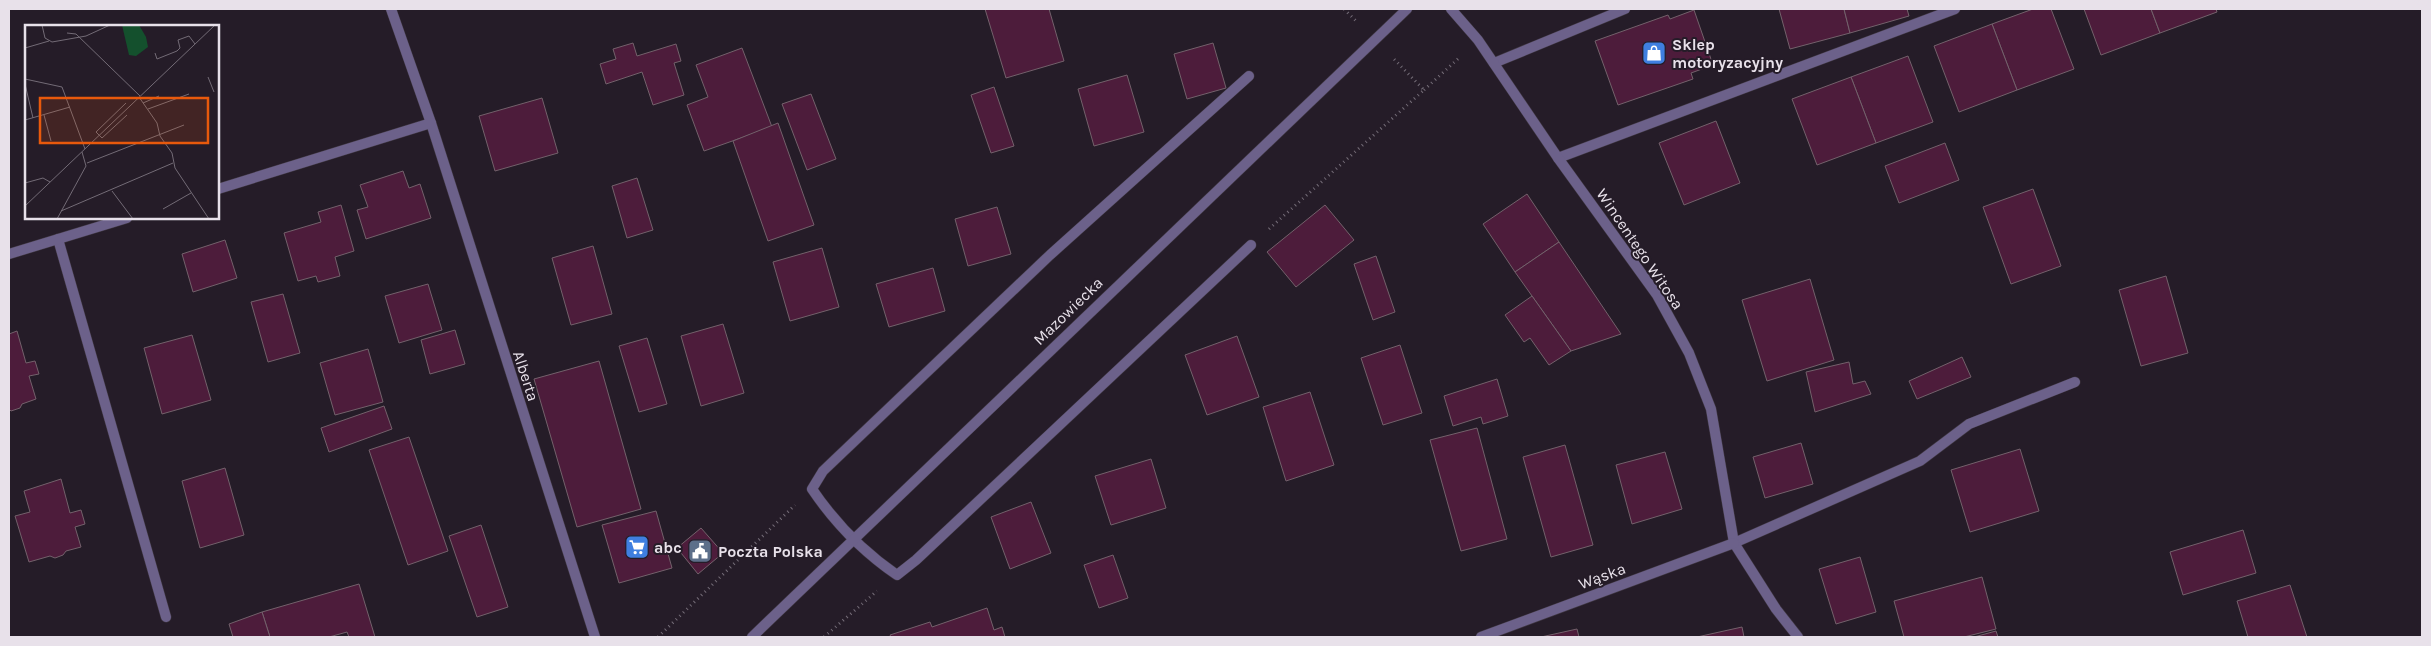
<svg xmlns="http://www.w3.org/2000/svg" width="2431" height="646" viewBox="0 0 2431 646" font-family="Karla,sans-serif">
<rect width="100%" height="100%" fill="#251c28"/>
<g fill="#4d1c3b" stroke="#73616b">
<path d="M985,9H1049L1064,61L1006,78Z"/>
<path d="M1779,9H1844L1850,33L1790,49Z"/>
<path d="M1844,9H1907L1909,16L1850,33Z"/>
<path d="M2033,9H2051L2074,69L2017,90L1992,24Z"/>
<path d="M2084,9H2151L2160,33L2101,55Z"/>
<path d="M2151,9H2216L2217,12L2160,33Z"/>
<path d="M1694,10L1713,65L1691,73L1693,79L1618,105L1595,41L1668,15L1670,19Z"/>
<path d="M1992,24L2017,90L1959,112L1934,46Z"/>
<path d="M633,43L637,56L676,44L681,61L674,63L684,95L653,105L642,72L606,84L600,64L616,59L613,49Z"/>
<path d="M1213,43L1226,88L1187,99L1174,54Z"/>
<path d="M742,48L772,127L704,151L687,105L708,97L696,65Z"/>
<path d="M1908,56L1933,122L1876,143L1851,77Z"/>
<path d="M1127,75L1144,132L1094,146L1078,89Z"/>
<path d="M1851,77L1876,143L1817,165L1792,99Z"/>
<path d="M994,87L1014,146L991,153L971,95Z"/>
<path d="M811,94L836,159L807,170L782,104Z"/>
<path d="M542,98L558,153L495,171L479,116Z"/>
<path d="M1716,121L1740,183L1684,205L1659,143Z"/>
<path d="M778,123L814,225L768,241L733,141Z"/>
<path d="M1945,143L1959,180L1899,203L1885,166Z"/>
<path d="M403,171L409,188L420,184L431,218L366,239L357,210L368,207L360,185Z"/>
<path d="M637,178L653,230L627,238L612,186Z"/>
<path d="M2033,189L2061,266L2011,284L1983,207Z"/>
<path d="M1527,194L1559,242L1515,272L1483,224Z"/>
<path d="M341,205L354,251L335,257L340,276L318,282L316,276L298,281L284,233L321,222L318,212Z"/>
<path d="M1325,205L1354,240L1296,287L1267,252Z"/>
<path d="M997,207L1011,254L968,266L955,219Z"/>
<path d="M225,240L237,278L193,292L182,254Z"/>
<path d="M1559,242L1621,334L1571,351L1515,272Z"/>
<path d="M593,246L612,314L571,325L552,258Z"/>
<path d="M822,248L839,307L790,321L773,262Z"/>
<path d="M1376,256L1395,312L1373,320L1354,264Z"/>
<path d="M933,268L945,311L889,327L876,284Z"/>
<path d="M2166,276L2188,353L2141,366L2119,290Z"/>
<path d="M1810,279L1834,360L1767,381L1742,300Z"/>
<path d="M428,284L442,330L399,343L385,296Z"/>
<path d="M283,294L300,353L268,362L251,302Z"/>
<path d="M1532,296L1571,351L1549,365L1530,338L1524,342L1505,315Z"/>
<path d="M723,324L744,393L701,406L681,336Z"/>
<path d="M455,330L465,364L430,374L421,340Z"/>
<path d="M17,331L26,363L35,361L39,374L29,376L36,399L22,404L20,408L11,411L9,409V334Z"/>
<path d="M192,335L211,400L162,414L144,348Z"/>
<path d="M1237,336L1259,397L1207,415L1185,355Z"/>
<path d="M647,338L667,404L639,412L619,346Z"/>
<path d="M1400,345L1422,413L1383,425L1361,358Z"/>
<path d="M368,349L383,402L335,415L320,363Z"/>
<path d="M1962,357L1971,377L1917,399L1909,381Z"/>
<path d="M599,361L641,509L577,527L534,379Z"/>
<path d="M1849,362L1853,384L1865,381L1871,394L1815,412L1806,372Z"/>
<path d="M1497,379L1508,416L1483,424L1481,417L1453,426L1444,396Z"/>
<path d="M1310,392L1334,465L1286,481L1263,407Z"/>
<path d="M384,406L392,429L329,452L321,428Z"/>
<path d="M1477,428L1507,539L1461,551L1430,440Z"/>
<path d="M409,437L448,551L408,565L369,450Z"/>
<path d="M1801,443L1813,484L1765,498L1753,457Z"/>
<path d="M1565,445L1593,545L1551,557L1523,457Z"/>
<path d="M2020,449L2039,511L1970,532L1951,470Z"/>
<path d="M1665,452L1682,509L1632,524L1616,465Z"/>
<path d="M1151,459L1166,508L1111,525L1095,476Z"/>
<path d="M225,468L244,535L200,548L182,481Z"/>
<path d="M61,479L70,513L81,510L85,524L75,527L81,547L66,551L63,555L55,558L50,556L29,562L15,516L30,512L24,491Z"/>
<path d="M1031,502L1051,553L1010,569L991,517Z"/>
<path d="M656,511L672,568L619,583L602,525Z"/>
<path d="M481,525L508,607L477,617L449,536Z"/>
<path d="M701,528L723,553L698,574L677,548Z"/>
<path d="M2243,530L2256,573L2183,595L2170,552Z"/>
<path d="M1113,555L1128,598L1099,608L1084,565Z"/>
<path d="M1860,557L1876,612L1836,624L1819,569Z"/>
<path d="M1982,577L1996,629L1964,637H1904L1894,601Z"/>
<path d="M359,584L375,637H349L347,632L329,637H270L262,612Z"/>
<path d="M2290,585L2307,637H2248L2237,601Z"/>
<path d="M987,608L994,630L1002,627L1005,637H891L890,635L930,622L932,627Z"/>
<path d="M262,612L270,637H233L229,624Z"/>
<path d="M1742,627L1744,637H1697Z"/>
<path d="M1577,629L1579,637H1541Z"/>
<path d="M1996,631L1998,637H1974Z"/>
</g>
<g fill="none" stroke-linecap="round" stroke-linejoin="round">
<g stroke="#403843" stroke-width="11">
<g id="lane">
<path d="M1494,63L1625,9"/>
<path d="M1558,158L1955,9"/>
<path d="M58,239L166,617"/>
<path d="M1734,543L1920,461L1969,424L2075,382"/>
</g>
</g>
<g stroke="#403843" stroke-width="11">
<g id="street">
<path d="M391,9L431,123L595,637"/>
<path d="M1451,9L1478,40L1558,158L1657,295L1689,353L1711,409L1734,543L1776,609L1798,637"/>
<path d="M1249,76L1050,255L823,471L812,489C835,523 862,551 897,575L916,560L1251,245"/>
<path d="M218,189L431,123"/>
<path d="M9,254L127,218"/>
<path d="M752,637L1407,9"/>
<path d="M1481,637L1734,543"/>
</g>
</g>
<g stroke="#756d78" stroke-width="3" stroke-dasharray="1 4" stroke-linecap="butt">
<path d="M1344,9L1358,23"/>
<path d="M1424,90L1460,57"/>
<path d="M1269,229L1424,90L1392,57"/>
<path d="M658,637L795,505"/>
<path d="M824,637L877,591"/>
</g>
<use href="#lane" stroke="#6c618a" stroke-width="10"/>
<use href="#street" stroke="#6c618a" stroke-width="10"/>
</g>
<defs>
<g id="shop-square" transform="scale(1.25)"><rect x="-9" y="-9" width="18" height="18" rx="4" fill="#3f7fe0" stroke="#251c28"/><path d="M-5-2.5h2.3a2.7 3.5 0 0 1 5.4 0H5L5.5 6h-11ZM-1.5-2.5h3a1.5 2.3 0 0 0-3 0Z" fill="#fff"/></g>
<g id="supermarket-square" transform="scale(1.25)"><rect x="-9" y="-9" width="18" height="18" rx="4" fill="#3f7fe0" stroke="#251c28"/><path d="M-6-5.5h2.5l.6 2H6L4.5 2H-2.5L-4.4-4H-6ZM-1.5 3.2a1.3 1.3 0 1 0 .1 0ZM3 3.2a1.3 1.3 0 1 0 .1 0Z" fill="#fff"/></g>
<g id="civic-square" transform="scale(1.25)"><rect x="-9" y="-9" width="18" height="18" rx="4" fill="#5c6f8a" stroke="#251c28"/><path d="M-.6-6.5H3V-4.5H.6V-3L4-1V1h2V6H-6V1h2V-1L-.6-3ZM-1.2 2.5V6h2.4V2.5Z" fill="#fff"/></g>
</defs>
<g fill-rule="evenodd">
<use href="#shop-square" x="1654" y="53"/>
<use href="#supermarket-square" x="637" y="547"/>
<use href="#civic-square" x="700" y="551"/>
</g>
<g text-anchor="middle" dominant-baseline="central" stroke-width="4" stroke-linejoin="round" paint-order="stroke">
<g font-size="16" font-weight="bold" fill="#e8e1ea" stroke="#251c28" text-anchor="start">
<text x="1672" y="44">Sklep<tspan x="1672" dy="18">motoryzacyjny</tspan></text>
<text x="654" y="547">abc</text>
<text x="718" y="551">Poczta Polska</text>
</g>
<g font-size="16" fill="#e8e1ea" stroke="#251c28">
<text transform="translate(1640 249) rotate(56)">Wincentego Witosa</text>
<text transform="translate(1068 311) rotate(-44)">Mazowiecka</text>
<text transform="translate(526 376) rotate(72)">Alberta</text>
<text transform="translate(1602 576) rotate(-20)">Wąska</text>
</g>
</g>
<g transform="translate(25 25)">
<rect width="194" height="194" fill="#251c28"/>
<path d="M97,0H114L121,12L123,22L111,31L104,30Z" fill="#14502d"/>
<path fill="none" stroke="#736b76" stroke-width="1" d="M17,0L20,13L27,17L61,11L85,0M42,8L51,9L115,71M0,23L24,16M130,28L132,34L152,26L155,23L153,15L164,11L170,19M183,52L189,67M0,54L37,62L60,124M0,59L8,93M114,72L132,98L135,111L147,128L150,143L184,194M101,78L71,107L77,113L102,90M118,78L134,71M123,84L164,69M19,90L26,116M0,95L45,82M62,138L159,100M0,158L18,153L25,157M87,166L108,194M0,181L190,0M138,184L166,168M36,186L148,138M32,194L61,141L57,127"/>
<path fill="#e8590c" fill-opacity="0.15" stroke="#e8590c" stroke-width="2.5" d="M15,73H183V118H15Z"/>
<rect width="194" height="194" fill="none" stroke="#e8e1ea" stroke-width="2.5"/>
</g>
<rect width="2431" height="646" fill="none" stroke="#e8e1ea" stroke-width="20"/>
</svg>
